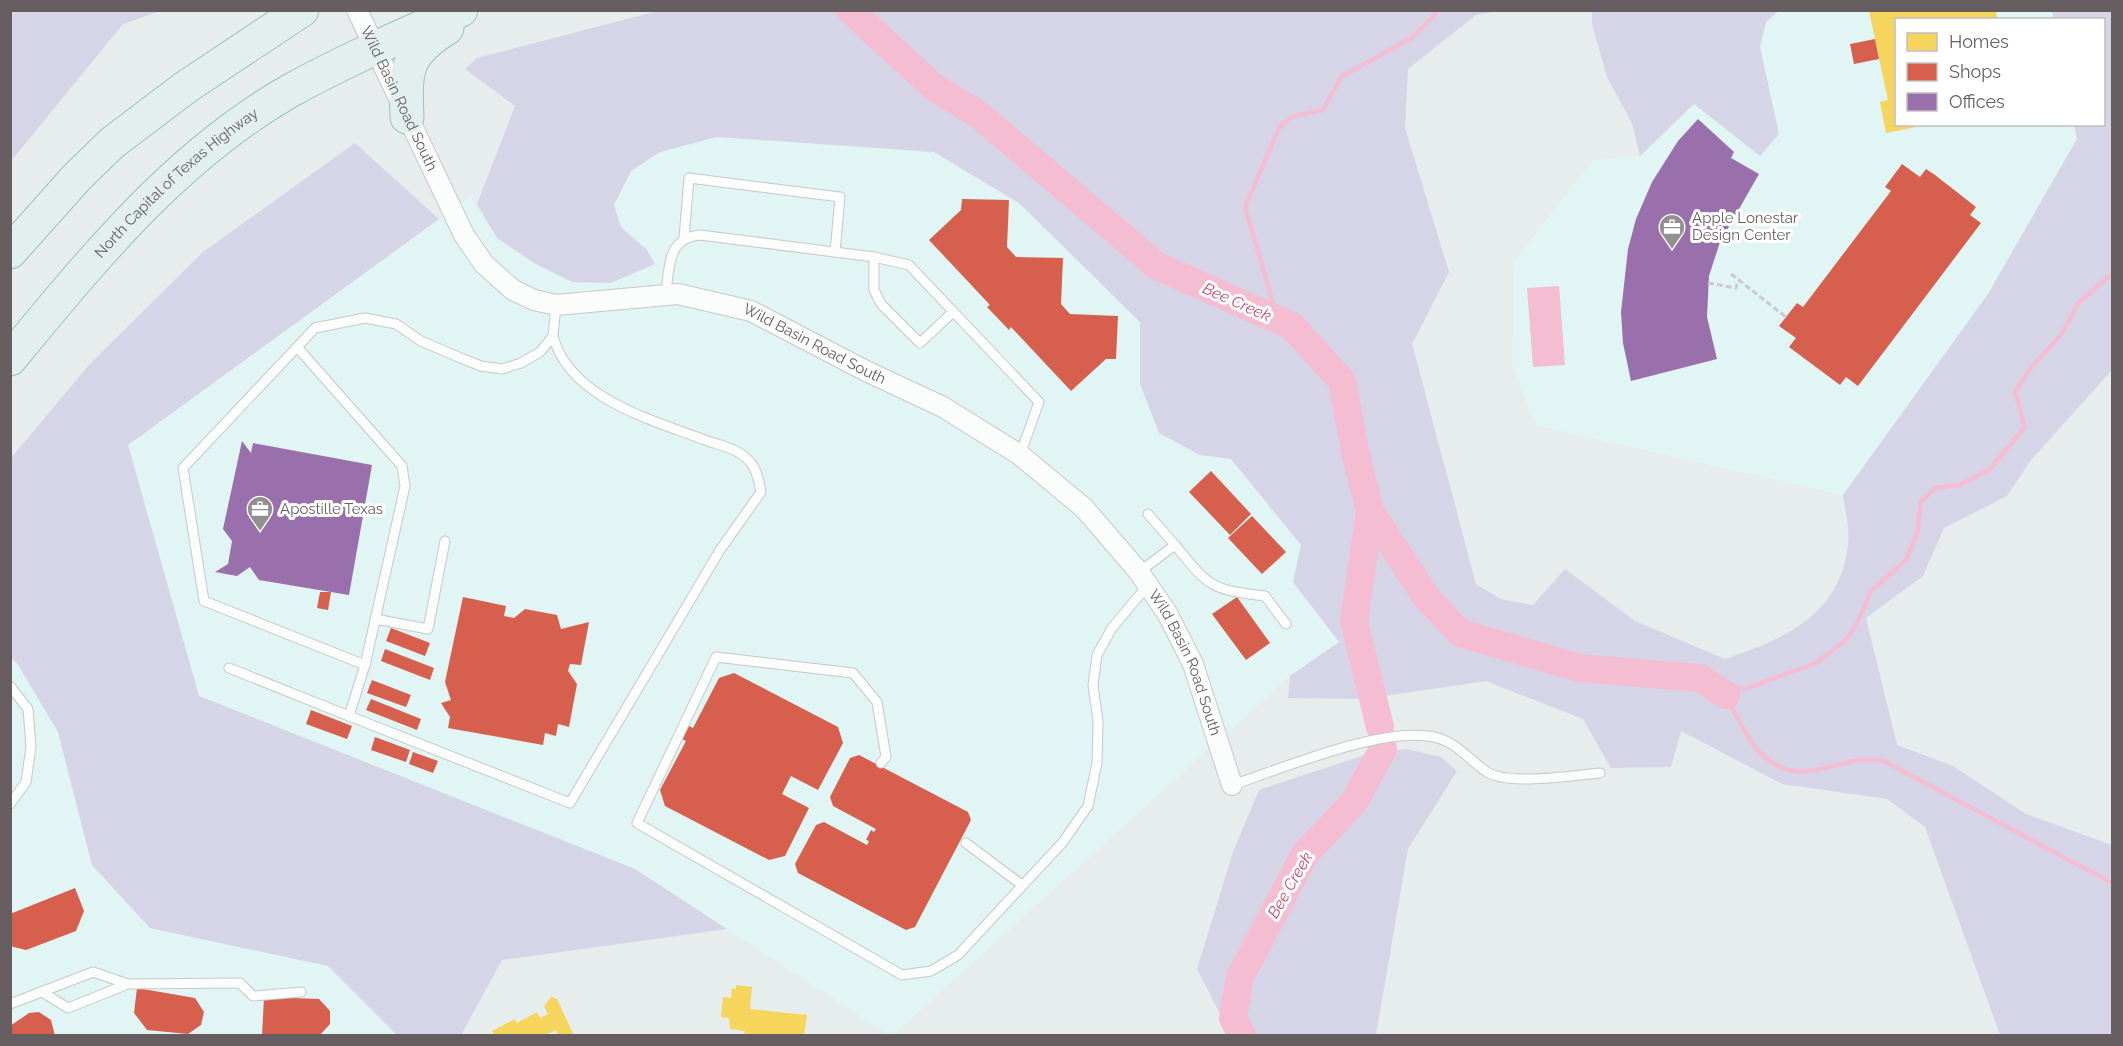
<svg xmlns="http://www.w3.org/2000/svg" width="2123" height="1046" viewBox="0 0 2123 1046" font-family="Raleway,sans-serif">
<rect width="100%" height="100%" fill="#e7ecec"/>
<g fill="#e1f5f4">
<path d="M1779,11H2052L2054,19L1896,20V124L2074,125L2077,139L1988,294L1843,495L1535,425L1513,365L1514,261L1593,160L1640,156L1694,104L1760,155L1766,78L1760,47L1766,22Z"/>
<path d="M717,137L934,152L1019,203L1140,322V384L1200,455L1231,459L1301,545L1293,583L1339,642L1290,676L893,1035H889L635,869L199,696L128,445L470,197L497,238L647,250L621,227L614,205L630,171L660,152Z"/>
<path d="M10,658L17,663L58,732L92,865L150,928L328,966L397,1035H11Z"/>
</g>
<g fill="#d6d5e8">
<path d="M11,10L160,11L123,24L11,161Z"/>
<path d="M661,10L1499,11L1476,15L1408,69L1405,128L1449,272L1412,344L1476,584L1501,599L1533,605L1565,569L1635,621L1725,659C1785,639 1840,615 1848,545C1850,529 1845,510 1843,495L1988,294L2077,139L2074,125L2104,124V20L2054,19L2052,11H2112V370L2031,460L2007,496L1944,528L1923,576L1866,618L1897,745L1953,766L2026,814L2112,845V1035H2000L1925,827L1887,799L1782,784L1681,731L1671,767L1611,768L1583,719L1486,681L1364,699L1288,698L1290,676L1339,642L1293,582L1301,545L1231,459L1200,455L1159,433L1140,384V322L1019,203L934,152L717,137L660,152L631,171L614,205L621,227L647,250L655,264L611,283L572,282L534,263L497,238L477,204L515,106L465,69L477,58Z"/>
<path d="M1592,11H1779L1766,22L1760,47L1779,134L1760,156L1694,104L1640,156L1632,123L1607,77L1592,24Z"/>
<path d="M355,143L439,219L128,445L199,696L635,869L727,929L502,960L461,1035H397L328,966L150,928L92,865L58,732L17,663L11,658V458L89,365L203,252Z"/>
<path d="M1406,749L1441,757L1457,771L1408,849L1376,1035H1231L1197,969L1233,852L1259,790L1371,753Z"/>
</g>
<path fill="#f5bdd2" d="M1559,286L1565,365L1533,367L1527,288Z"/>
<g fill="#f6d55c">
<path d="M1996,10L1997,20H1896V124H1916V127L1886,133L1880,102L1888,100L1869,11Z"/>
<path d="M736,985L752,987L750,1009L807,1015L804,1036H744L745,1031L730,1029L729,1018L721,1017L723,997L731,998L732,988L736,989Z"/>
<path d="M551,997L557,999L574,1036H558L556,1030L543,1036H495L492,1031L515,1019L517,1023L537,1012L540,1018L548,1014L544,1006Z"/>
</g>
<g fill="#d6604d">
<path d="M1875,39L1879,59L1854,64L1850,44Z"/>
<path d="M1902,164L1920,177L1926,169L1935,175L1976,207L1970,215L1981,223L1858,386L1846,377L1840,385L1789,347L1796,338L1779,326L1797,303L1803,307L1891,191L1885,187Z"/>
<path d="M962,199L1009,200L1007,247L1016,257L1063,258L1061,304L1070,314L1118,316L1116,359H1106L1071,391L1011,327L1009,330L987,307L990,305L929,240L961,210Z"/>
<path d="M1211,471L1251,514L1230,535L1189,492Z"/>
<path d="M1252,516L1286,552L1262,574L1228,538Z"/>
<path d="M320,592H331L328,610L317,608Z"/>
<path d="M463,597L506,606L504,616L514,618L525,609L557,615L561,629L589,622L581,665L570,664L568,671L577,684L569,727L558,724L556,736L545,733L543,745L448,728L450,717L441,703L451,700L445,682Z"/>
<path d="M1237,597L1270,643L1246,660L1212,614Z"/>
<path d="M391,628L430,643L425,656L386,641Z"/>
<path d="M385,649L434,668L430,680L381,661Z"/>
<path d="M734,673L838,727L843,743L818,790L791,776L782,794L809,808L785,856L769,860L665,806L660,790L686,741L682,739L689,726L693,728L719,678Z"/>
<path d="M372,680L411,695L406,707L367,693Z"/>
<path d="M371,699L421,719L417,730L366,710Z"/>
<path d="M311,710L352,726L347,739L306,724Z"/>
<path d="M375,737L410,750L406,762L371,750Z"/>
<path d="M413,752L438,761L433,773L409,764Z"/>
<path d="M859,755L968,812L971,820L915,927L906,930L798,873L795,864L816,825L824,822L867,845L869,841L866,840L871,830L874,832L876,829L833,806L830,797L850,758Z"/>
<path d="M75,888L84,911L76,931L26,950L10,946V914Z"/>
<path d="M137,988L195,998L204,1012L201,1025L188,1034L147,1030L134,1013Z"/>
<path d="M264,997L319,999L330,1011V1024L319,1036H262Z"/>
<path d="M39,1012L51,1020L55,1036H10V1026L29,1013Z"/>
</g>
<g fill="#9970ab">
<path d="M1698,119L1734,152L1731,158L1759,174L1720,242L1709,276L1707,317L1717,359L1631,381L1623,343L1621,312L1628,249L1636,219L1652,182L1678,141Z"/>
<path d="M242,441L251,453L253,443L372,465L349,595L259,580L250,567L237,576L215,572L228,564L232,541L223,529Z"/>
</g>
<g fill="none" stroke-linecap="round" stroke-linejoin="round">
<g stroke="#f5bdd2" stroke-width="4.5">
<path d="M1278,320L1245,207L1279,128L1291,117L1323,110L1341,77L1413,37L1439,10"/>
<path d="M1700,678L1745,689L1816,663L1846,640L1856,625L1871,591L1906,560L1917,534L1921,501L1935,488L1959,485L1989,470L2025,427L2015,392L2030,369L2061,335L2079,302L2112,274"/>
<path d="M1726,695C1745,733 1764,781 1816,770C1842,765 1857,756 1884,761L2112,883"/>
</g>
<g stroke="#f5bdd2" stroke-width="28">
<path d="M850,10L935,88L978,114L1157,266L1292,326L1342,381L1356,456L1370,511L1354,621L1380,727"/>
<path d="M1370,511L1427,598L1460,633L1579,668L1700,678L1726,695"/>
<path d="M1242,1036L1233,1018L1240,977L1305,854L1354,802L1383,749"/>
</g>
<g stroke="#c8c8c8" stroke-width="11">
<g id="lane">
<path d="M684,238L689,178L840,197L835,252"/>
<path d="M874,257V290L881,304L920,343L953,312"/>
<path d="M666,294C669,268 667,238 700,235L874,257L909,265L1039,402L1020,455"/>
<path d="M553,336C569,398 652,420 705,440C721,446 738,448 750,462C757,469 759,482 761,492L720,550L570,803L349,716L365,665L204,601L183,468L315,328L365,318L396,324L421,341L463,359L481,366L502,369L521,363L540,352L553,336L556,305"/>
<path d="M297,347L402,466L405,486L365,665"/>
<path d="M1175,545C1209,587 1211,590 1265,596L1286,624"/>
<path d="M1139,572L1175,545L1148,514"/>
<path d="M375,619L428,629L445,541"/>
<path d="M229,668L349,716"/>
<path d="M10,686L28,709L31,747L26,782L10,804"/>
<path d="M881,763L886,757L877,702L853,673L716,657L637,823L902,975L931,971L958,955L1063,842L1088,806L1097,763L1098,721L1093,685L1097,655L1112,628L1148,585"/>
<path d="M1232,785C1284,768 1382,726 1434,737C1457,742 1469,760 1487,772C1509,786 1574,775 1600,773"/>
<path d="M966,843L1022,885"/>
<path d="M42,992L68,1008L128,984"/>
<path d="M10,1004L93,972L128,984L240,983L253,996L301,992"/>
</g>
</g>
<g stroke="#c8c8c8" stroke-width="22">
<g id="street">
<path id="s1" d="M357,10L464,235L484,264L513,290L534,300L556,305L678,294L751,311L866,371L943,407L1020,455L1084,508L1139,572L1167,613L1193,664L1232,785"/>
</g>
</g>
<g stroke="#96c3bd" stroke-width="35">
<g id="highway">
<path d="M407,117C405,70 405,54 447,28"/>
<path d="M10,252L77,177L112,143L186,87L302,10"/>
<path id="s2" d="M10,359C92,260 175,157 288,92C343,61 402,36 461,10"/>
</g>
</g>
<g stroke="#cdcacf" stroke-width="3" stroke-dasharray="6 3" stroke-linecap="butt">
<path d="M1731,274L1786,317"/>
<path d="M1708,283L1736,288L1738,280"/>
</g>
<use href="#lane" stroke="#fbfcfc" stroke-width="9"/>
<use href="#street" stroke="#fbfcfc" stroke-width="20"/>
<use href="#highway" stroke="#e2efee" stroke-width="33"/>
</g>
<defs>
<g id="office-pin" transform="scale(1.35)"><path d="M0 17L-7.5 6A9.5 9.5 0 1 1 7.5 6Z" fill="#928f90" stroke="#fff"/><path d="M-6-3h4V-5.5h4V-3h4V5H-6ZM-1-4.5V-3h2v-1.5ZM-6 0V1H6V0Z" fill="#fff"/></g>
</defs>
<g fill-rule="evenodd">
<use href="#office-pin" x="1672" y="227"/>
<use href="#office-pin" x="260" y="509"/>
</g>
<g text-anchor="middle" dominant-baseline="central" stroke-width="6" stroke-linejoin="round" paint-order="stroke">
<g font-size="15" fill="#655d5f" stroke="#fff">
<text stroke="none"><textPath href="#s1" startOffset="98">Wild Basin Road South</textPath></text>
<text stroke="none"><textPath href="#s2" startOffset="243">North Capital of Texas Highway</textPath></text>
<text stroke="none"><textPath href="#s1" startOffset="638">Wild Basin Road South</textPath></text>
<text stroke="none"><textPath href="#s1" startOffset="1142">Wild Basin Road South</textPath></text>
</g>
<g font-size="15" fill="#655d5f" stroke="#fff" text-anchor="start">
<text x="1692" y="218">Apple Lonestar<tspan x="1692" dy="17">Design Center</tspan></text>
<text x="280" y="509">Apostille Texas</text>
</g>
<g font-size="16" font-style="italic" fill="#be4b6e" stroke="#fff">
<text transform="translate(1237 302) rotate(24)">Bee Creek</text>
<text transform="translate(1290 885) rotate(-60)">Bee Creek</text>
</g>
</g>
<rect width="2123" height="1046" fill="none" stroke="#655d5f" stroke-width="24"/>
<rect x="1895" y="18" width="210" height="108" fill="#ffffff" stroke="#c1bebf" stroke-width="1.5"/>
<rect x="1907" y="33" width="30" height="18" fill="#f6d55c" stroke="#c1bebf" stroke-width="1.5"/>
<text x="1949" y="48" font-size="18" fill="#655d5f">Homes</text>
<rect x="1907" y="63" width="30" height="18" fill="#d6604d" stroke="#c1bebf" stroke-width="1.5"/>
<text x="1949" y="78" font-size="18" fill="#655d5f">Shops</text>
<rect x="1907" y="93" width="30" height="18" fill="#9970ab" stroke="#c1bebf" stroke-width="1.5"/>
<text x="1949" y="108" font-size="18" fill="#655d5f">Offices</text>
</svg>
